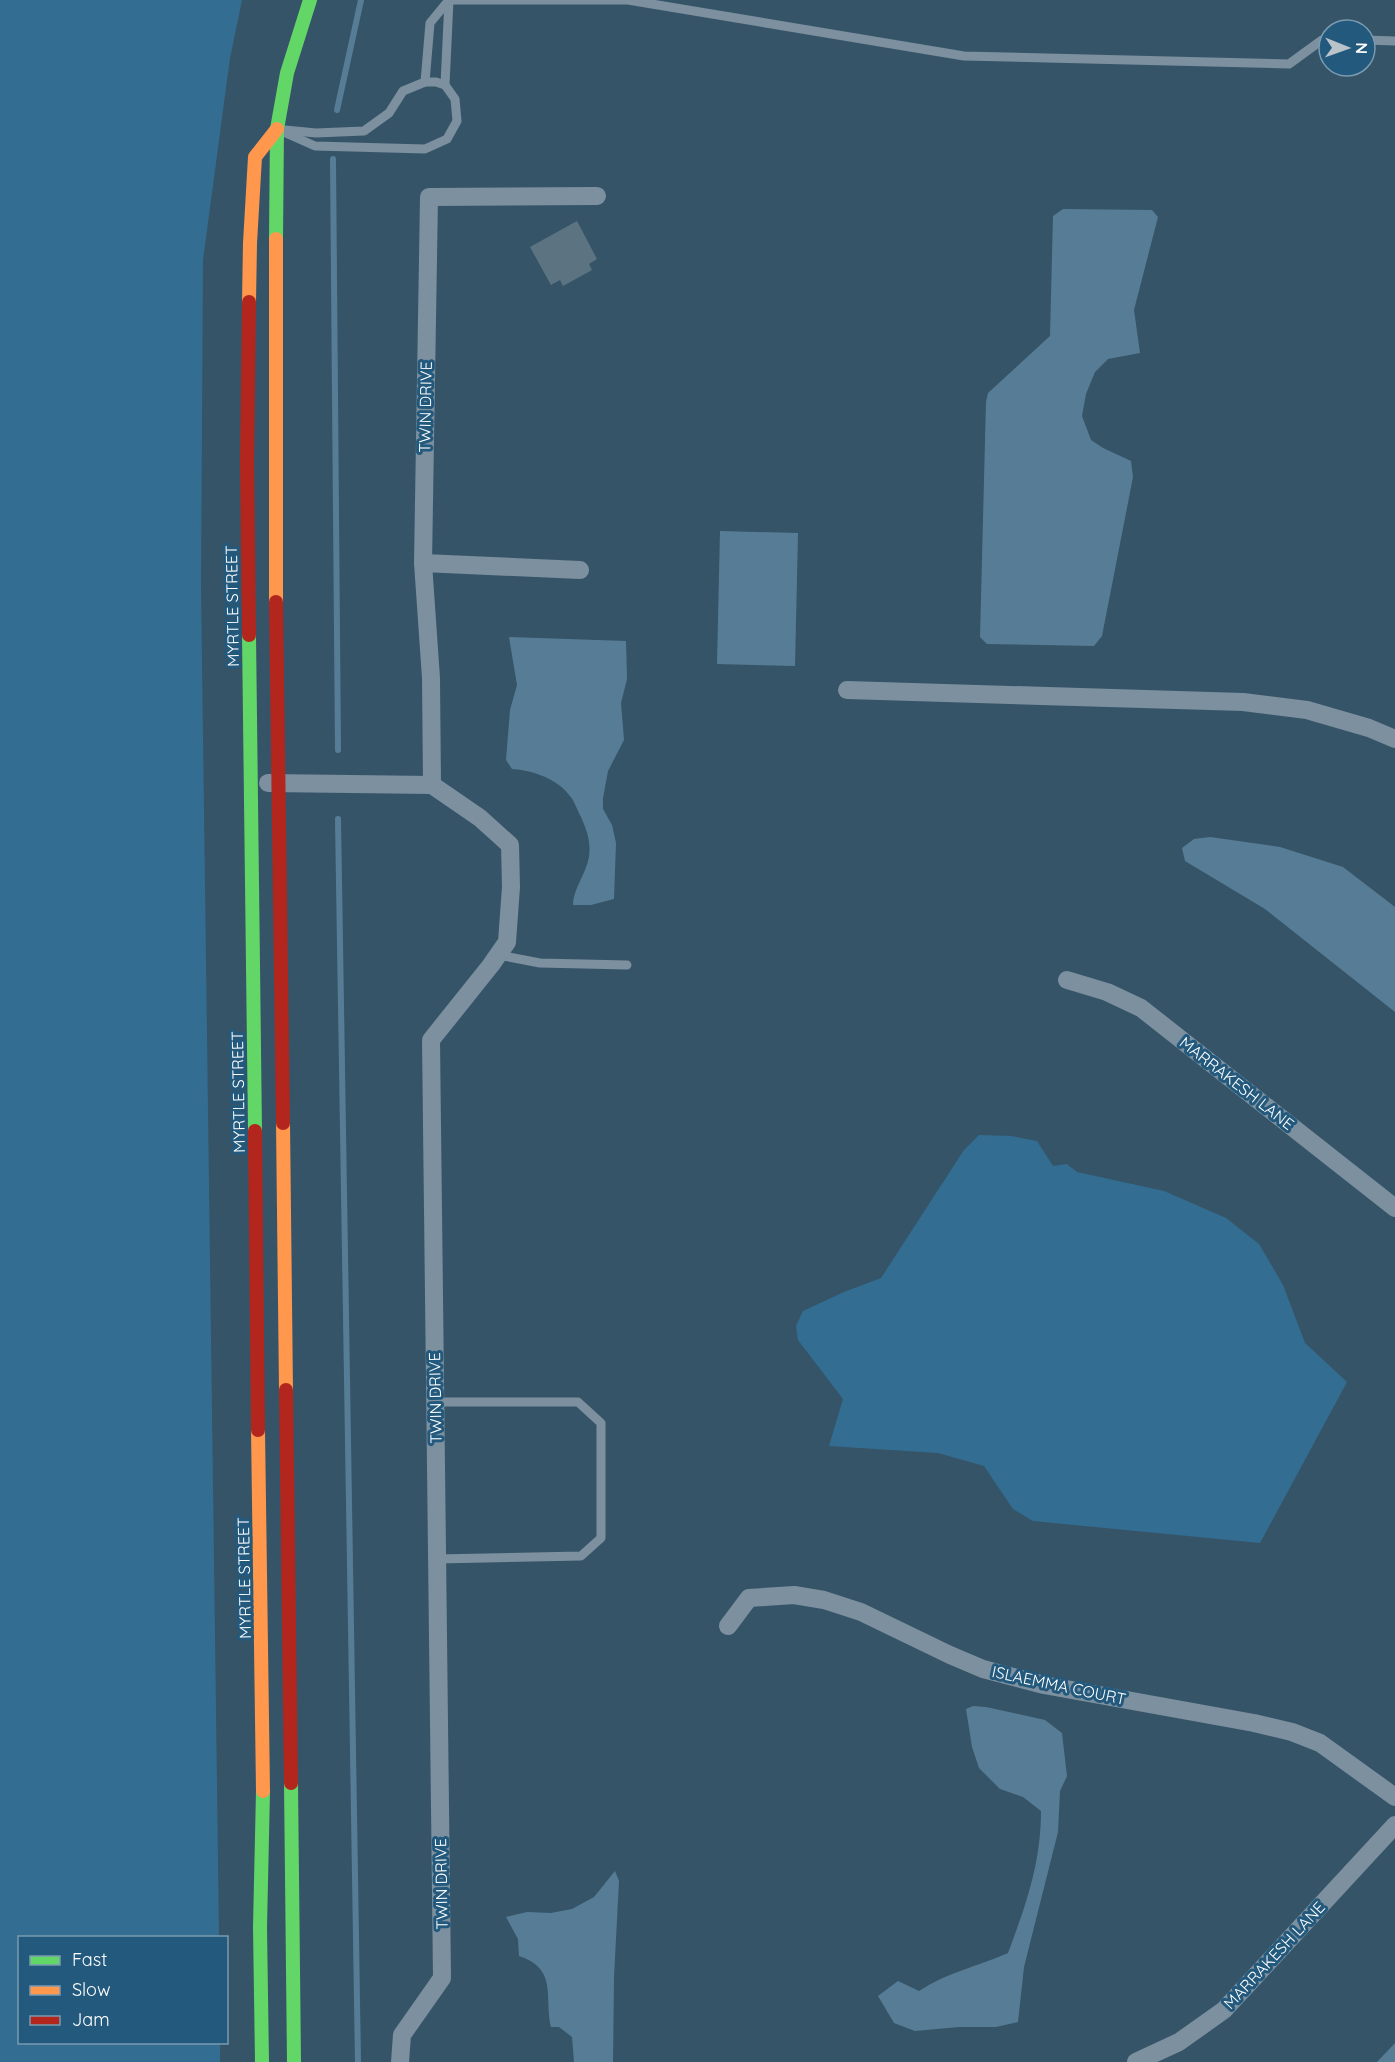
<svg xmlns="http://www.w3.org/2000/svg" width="1395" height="2062" viewBox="0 0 1395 2062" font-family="Quicksand,sans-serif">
<rect width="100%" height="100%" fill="#365468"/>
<g fill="#336e92">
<path d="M0,0H242L230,58L203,260L201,587L219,1937L20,1938V2042L220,2043V2062H0Z"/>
<path d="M979,1135L1011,1136L1037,1141L1053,1166L1067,1164L1077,1172L1164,1191L1226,1218L1259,1244L1283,1285L1305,1343L1347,1382L1260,1543L1033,1521L1013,1509L984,1466L938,1453L829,1446L843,1399L798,1340L796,1326L803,1311L844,1292L881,1278L964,1150Z"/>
</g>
<g fill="#577d96">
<path d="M1063,209L1152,210L1158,217L1134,310L1140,353L1108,359L1095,372L1086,394L1082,416L1091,440L1103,448L1131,461L1133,477L1102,636L1094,646L987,644L980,637L986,402L988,393L1050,336L1053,216Z"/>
<path d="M720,531L798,533L795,666L717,664Z"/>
<path d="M509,637L626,641L627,679L621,703L624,740L608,771L603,798V809L612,825L616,843L614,899L591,905H573C573,889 586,874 589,857C591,841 587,831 581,817C577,810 575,802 570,796C558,779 532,770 512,769L506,760L510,710L517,685Z"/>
<path d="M1210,837L1280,847L1343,867L1395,907V1012L1265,909L1185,861L1182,848L1194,839Z"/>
<path d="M973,1706L986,1707L1045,1720L1062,1733L1067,1776L1060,1791L1058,1832L1024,1967L1018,2022L996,2027H959L915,2031L894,2023L878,1996L898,1981L919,1991C946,1973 978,1966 1008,1953C1026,1905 1041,1863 1041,1811L1023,1797L1000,1789L979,1768L972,1747L966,1709Z"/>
<path d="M615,1871L619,1881L614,1977L613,2062H574L572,2037L559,2027H551C544,1996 558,1969 519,1956L518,1939L506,1917L527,1912L551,1913L572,1909L594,1897Z"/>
<path d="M1395,2043V2062H1377Z"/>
</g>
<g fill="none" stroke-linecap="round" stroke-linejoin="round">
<g stroke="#577d96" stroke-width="6">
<path d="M337,110L361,0"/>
<path d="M333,159L338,750"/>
<path d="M338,819L358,2062"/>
</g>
</g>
<path fill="#5c7482" d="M577,221L597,259L589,264L592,270L563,286L560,280L551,285L530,247Z"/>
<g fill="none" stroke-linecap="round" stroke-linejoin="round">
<g stroke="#7c909f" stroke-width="9">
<path d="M449,0H628L964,56L1289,64L1322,40H1329"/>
<path d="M1365,40L1395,41"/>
<path d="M425,82L430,23L449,0"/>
<path d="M279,130L315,146L425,149L447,139L457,121L455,99L445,85L449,0"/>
<path d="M285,130L316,133L364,131L389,113L403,91L425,82H436L445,85"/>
<path d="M498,955L540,963L627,965"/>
<path d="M435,1402H578L601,1423V1538L581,1556L437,1559"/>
</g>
<g stroke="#7c909f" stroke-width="18">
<path d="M423,563L580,570"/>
<path d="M847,690L1243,702L1307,710L1369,728L1395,739"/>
<path d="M268,783L432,785"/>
<path d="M1067,980L1107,992L1141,1008L1395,1208"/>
<path d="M728,1626L749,1598L794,1595L824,1600L861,1612L950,1655L983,1669L1044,1685L1254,1723L1292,1732L1320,1743L1395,1797"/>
<path d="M400,2062L402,2035L442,1978L431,1040L491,965L507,942L511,887L510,845L480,818L432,785L431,678L423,563L429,197L597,196"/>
<path d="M1136,2062L1179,2042L1224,2010L1395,1825"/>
</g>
<g stroke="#63d668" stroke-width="14">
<path d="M276,239L277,129L287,73L310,0"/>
<path d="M249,635L255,1131"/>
<path d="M291,1783L294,2062"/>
<path d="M262,2062L260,1927L263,1791"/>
</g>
<g stroke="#ff974d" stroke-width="14">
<path d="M276,239V602"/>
<path d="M249,302L250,243L255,157L277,129"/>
<path d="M283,1123L286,1390"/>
<path d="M258,1430L263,1791"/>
</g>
<g stroke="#b3261e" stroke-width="14">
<path d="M276,602L283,1123"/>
<path d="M249,635L247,462L249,302"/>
<path d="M255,1131L258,1430"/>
<path d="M286,1390L291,1783"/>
</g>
</g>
<g text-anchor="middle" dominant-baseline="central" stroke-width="6" stroke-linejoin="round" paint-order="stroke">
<g font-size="16" fill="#fff" stroke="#22597c">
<text transform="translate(425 407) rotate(-89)">TWIN DRIVE</text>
<text transform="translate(232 606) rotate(-91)">MYRTLE STREET</text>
<text transform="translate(1237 1083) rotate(38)">MARRAKESH LANE</text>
<text transform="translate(238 1092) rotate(-91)">MYRTLE STREET</text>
<text transform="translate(435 1398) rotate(-91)">TWIN DRIVE</text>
<text transform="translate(244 1578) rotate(-91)">MYRTLE STREET</text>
<text transform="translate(1059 1685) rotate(12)">ISLAEMMA COURT</text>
<text transform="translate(441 1884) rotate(-91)">TWIN DRIVE</text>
<text transform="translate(1274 1955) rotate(-47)">MARRAKESH LANE</text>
</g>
</g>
<rect x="18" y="1936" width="210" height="108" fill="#22597c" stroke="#7a9bb0" stroke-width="1.5"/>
<rect x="30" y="1956" width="30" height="9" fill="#63d668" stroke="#7a9bb0" stroke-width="1.5"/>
<text x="72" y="1966" font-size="18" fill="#ffffff">Fast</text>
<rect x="30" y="1986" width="30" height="9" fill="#ff974d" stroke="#7a9bb0" stroke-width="1.5"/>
<text x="72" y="1996" font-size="18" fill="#ffffff">Slow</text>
<rect x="30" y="2016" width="30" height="9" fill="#b3261e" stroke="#7a9bb0" stroke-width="1.5"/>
<text x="72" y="2026" font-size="18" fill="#ffffff">Jam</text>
<g transform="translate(1347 48) rotate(91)"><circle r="28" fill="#22597c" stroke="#7a9bb0" stroke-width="1.5"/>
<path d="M0-4.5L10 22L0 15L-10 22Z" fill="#b9c3ca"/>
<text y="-9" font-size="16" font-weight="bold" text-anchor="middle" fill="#ffffff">N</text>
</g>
</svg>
